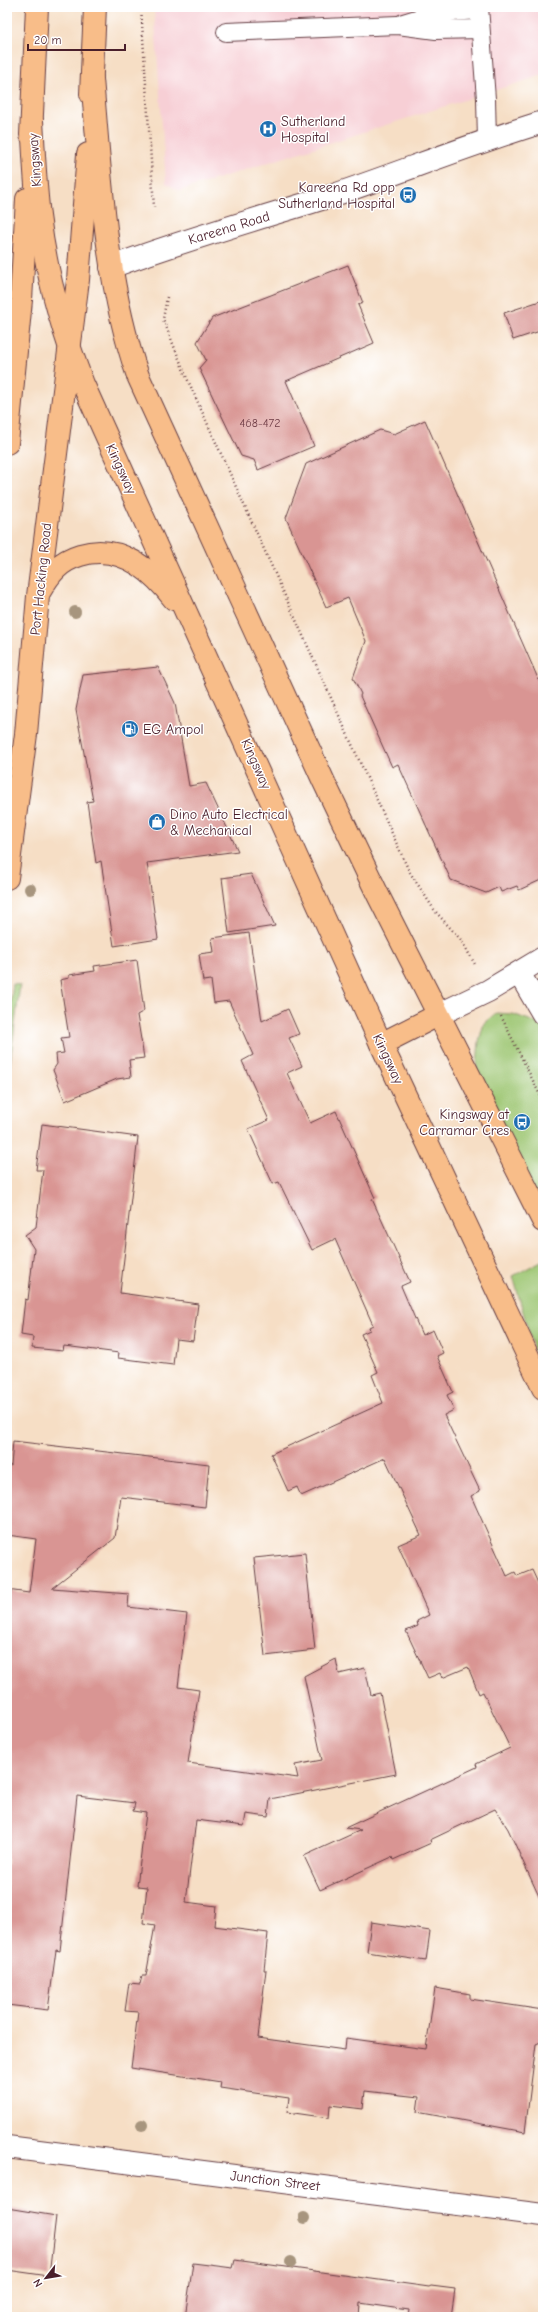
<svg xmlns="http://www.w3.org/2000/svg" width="550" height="2324" viewBox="0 0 550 2324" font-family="'Comic Neue',sans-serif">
<rect width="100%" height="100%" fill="#fff"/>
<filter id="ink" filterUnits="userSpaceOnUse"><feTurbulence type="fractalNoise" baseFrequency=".025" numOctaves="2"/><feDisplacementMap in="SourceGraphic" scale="8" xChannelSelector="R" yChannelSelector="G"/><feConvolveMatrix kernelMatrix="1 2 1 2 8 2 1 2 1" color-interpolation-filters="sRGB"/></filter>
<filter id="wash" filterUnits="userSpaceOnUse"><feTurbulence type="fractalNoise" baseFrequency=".012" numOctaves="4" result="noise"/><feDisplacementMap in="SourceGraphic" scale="16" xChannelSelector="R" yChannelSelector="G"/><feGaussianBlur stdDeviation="0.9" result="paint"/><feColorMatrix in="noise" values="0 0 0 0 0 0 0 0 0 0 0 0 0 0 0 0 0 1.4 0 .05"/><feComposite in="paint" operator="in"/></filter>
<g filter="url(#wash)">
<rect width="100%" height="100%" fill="#f6dec5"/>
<path fill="#f7cfd5" d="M154,7H543V75L179,191L166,183Z"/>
<g fill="#9dc672" stroke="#74724e">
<path d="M13,984L20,985L8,1080L7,1027Z"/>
<path d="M496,1013L513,1014L543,1025V1221L475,1086L479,1041L484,1023Z"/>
<path d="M543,1260V1383L513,1276Z"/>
</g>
<g id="blocks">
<g fill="#d99593">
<path d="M348,265L363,303L358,305L374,343L286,381L314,446L258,470L254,460L241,456L199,368L206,360L197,342L212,318Z"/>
<path d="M543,300V330L513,340L504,313Z"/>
<path d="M425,420L543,690V879L519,890L517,886L501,892L499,887L486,893L451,880L398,764L392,767L360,696L361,694L353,678L366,641L348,598L326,607L286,518L306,464L380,430L394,434Z"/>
<path d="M158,667L175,703L189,786L206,783L238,851L147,863L158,939L114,946L101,861L96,863L87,802L93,801L76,710L83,675Z"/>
<path d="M251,874L275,926L229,933L222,878Z"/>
<path d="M249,933L262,1021L288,1009L299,1034L289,1038L302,1066L287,1073L310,1123L336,1111L375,1198L372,1199L410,1282L401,1286L422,1335L433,1330L443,1353L437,1356L453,1392L447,1395L454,1410L444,1415L480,1491L471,1496L507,1576L515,1572L517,1576L532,1570L543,1594V1905L508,1829L495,1809L430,1840L431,1843L393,1860L392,1857L320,1890L304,1856L361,1830L345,1828L477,1767L476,1764L510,1748L483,1692L479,1694L468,1667L442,1678L440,1673L428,1678L406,1631L418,1626L417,1621L429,1615L398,1545L421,1535L385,1458L301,1496L297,1487L288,1491L271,1454L383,1403L372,1375L378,1372L361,1334L370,1330L369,1327L373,1325L335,1239L312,1250L279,1182L273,1184L248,1129L269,1120L242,1061L253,1055L229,1001L214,1003L211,980L203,981L199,954L214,952L212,938Z"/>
<path d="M137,960L144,1011L137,1015L144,1058L129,1060L131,1077L117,1079L65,1101L53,1070L57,1064L56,1054L64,1053L61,1038L69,1037L60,980L69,978V975L95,971L94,966Z"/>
<path d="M42,1124L138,1137L120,1293L198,1304L193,1341L176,1339L173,1365L118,1358L119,1353L64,1346L63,1351L32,1348L33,1337L21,1335L25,1299L28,1300L34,1249L25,1235L36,1227L43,1170H36Z"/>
<path d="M13,1441L209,1464L205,1507L121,1497L115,1538L52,1588L129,1594L128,1607L187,1614L178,1687L199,1690L188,1763L298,1778L295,1765L322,1760L304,1676L336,1659L339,1674L365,1668L371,1695L380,1693L396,1774L270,1799L268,1817L246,1814L244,1826L196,1820L186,1902L216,1906L214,1926L268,1933L264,1970H266L258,2038L345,2050L346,2038L426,2049L435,1988L470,1994V1999L543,2010V2041L536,2044L525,2132L417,2112L419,2097L365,2091L363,2109L330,2105L329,2118L287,2112L289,2098L220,2088L221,2082L131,2068L138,2012L125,2011L129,1983L140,1984L142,1976H146L155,1925L143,1923L147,1887L137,1886L146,1813L133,1811L135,1803L77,1796L60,1951L56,1950L48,2010L7,2005V1590L29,1593L36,1539L7,1535V1465L11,1466Z"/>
<path d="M305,1553L315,1650L265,1656L254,1558Z"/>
<path d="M371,1922L430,1931L426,1961L367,1952Z"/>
<path d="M7,2208L56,2216L49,2276L7,2270Z"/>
<path d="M235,2260L429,2287L431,2286L455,2289L451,2317H408L409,2310L360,2303L359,2317H185L193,2263L233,2268Z"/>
</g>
</g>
</g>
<g filter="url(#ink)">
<use href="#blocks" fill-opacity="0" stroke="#643c42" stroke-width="1"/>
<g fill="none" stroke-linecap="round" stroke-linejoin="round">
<g stroke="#643c42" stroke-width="20">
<g id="service">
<path d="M479,7L486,99L487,140"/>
<path d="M403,23L436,13L479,10"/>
<path d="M226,32L398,25L436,30L480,29"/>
</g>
</g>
<g stroke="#643c42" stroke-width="24">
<g id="minor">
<path d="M519,973L543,1014"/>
<path d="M438,1015L488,991L543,958"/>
<path d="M7,2147L543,2215"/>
</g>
</g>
<g stroke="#643c42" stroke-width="24">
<path id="tertiary" d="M111,267C183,240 257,219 331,196C402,172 471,144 543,122"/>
</g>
<g stroke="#643c42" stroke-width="24">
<g id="primary">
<path d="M92,79C101,179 105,281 138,376L324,782L378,895L543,1221"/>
<path d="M91,94L95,7"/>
<path d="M32,121C34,152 35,184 39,216C46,273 62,330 83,384L381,1044L543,1388"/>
<path d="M31,135L37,7"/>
<path d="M7,443L21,300L27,199"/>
<path d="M40,591C50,573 60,561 80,555C119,543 151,569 174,599"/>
<path d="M7,878L26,734L38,596L78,280L88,154"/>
<path d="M381,1044L438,1015"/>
</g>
</g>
<g stroke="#643c42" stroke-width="2.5" stroke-dasharray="1 3" stroke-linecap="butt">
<path d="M141,7L154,207"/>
<path d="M167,297L163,319L186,376L409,871L435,911L461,940L476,966"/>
<path d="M501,1016L543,1101"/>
</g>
<use href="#service" stroke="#fff" stroke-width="18"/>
<use href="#minor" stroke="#fff" stroke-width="22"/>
<use href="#tertiary" stroke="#fff" stroke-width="22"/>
<use href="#primary" stroke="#f8bd89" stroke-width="22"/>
</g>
<g fill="#a7957e">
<circle cx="75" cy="612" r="6"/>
<circle cx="30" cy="889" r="6"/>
<circle cx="142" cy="2125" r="6"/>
<circle cx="304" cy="2218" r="6"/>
<circle cx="291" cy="2262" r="6"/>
</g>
</g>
<defs>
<g id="hospital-disc" transform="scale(0.9)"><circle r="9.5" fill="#1f6fb2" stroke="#fff"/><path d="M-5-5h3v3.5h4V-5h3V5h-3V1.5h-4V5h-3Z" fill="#fff"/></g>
<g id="bus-disc" transform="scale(0.9)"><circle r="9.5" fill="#1f6fb2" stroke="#fff"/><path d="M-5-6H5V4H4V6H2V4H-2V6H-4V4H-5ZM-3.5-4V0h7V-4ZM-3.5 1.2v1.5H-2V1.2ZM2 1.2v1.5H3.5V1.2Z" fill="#fff"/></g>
<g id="fuel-disc" transform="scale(0.9)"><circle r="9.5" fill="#1f6fb2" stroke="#fff"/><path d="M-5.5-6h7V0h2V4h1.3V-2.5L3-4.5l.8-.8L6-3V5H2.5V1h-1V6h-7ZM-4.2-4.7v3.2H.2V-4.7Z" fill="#fff"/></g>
<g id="shop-disc" transform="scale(0.9)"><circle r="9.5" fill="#1f6fb2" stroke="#fff"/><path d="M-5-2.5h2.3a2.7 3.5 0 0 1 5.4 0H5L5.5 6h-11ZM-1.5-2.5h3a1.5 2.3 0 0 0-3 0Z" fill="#fff"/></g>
</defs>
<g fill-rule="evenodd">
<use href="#hospital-disc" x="268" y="129"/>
<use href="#bus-disc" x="408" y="195"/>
<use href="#fuel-disc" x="130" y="729"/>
<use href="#shop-disc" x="157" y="822"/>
<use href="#bus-disc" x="522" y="1122"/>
</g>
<g text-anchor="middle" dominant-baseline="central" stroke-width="3" stroke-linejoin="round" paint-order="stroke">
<g font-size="12" fill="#6e3c45">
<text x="260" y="423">468-472</text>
</g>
<g font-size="14" fill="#4a1f2b" stroke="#fff" text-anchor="start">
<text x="281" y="121">Sutherland<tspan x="281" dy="16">Hospital</tspan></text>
<text x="395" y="187" text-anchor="end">Kareena Rd opp<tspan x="395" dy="16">Sutherland Hospital</tspan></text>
<text x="143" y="729">EG Ampol</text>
<text x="170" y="814">Dino Auto Electrical<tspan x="170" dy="16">&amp; Mechanical</tspan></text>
<text x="509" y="1114" text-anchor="end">Kingsway at<tspan x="509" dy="16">Carramar Cres</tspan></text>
</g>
<g font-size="14" fill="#4a1f2b" stroke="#fff">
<text transform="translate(35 160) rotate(-94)">Kingsway</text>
<text transform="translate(229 228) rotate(-17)">Kareena Road</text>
<text transform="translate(121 469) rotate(65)">Kingsway</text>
<text transform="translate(41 579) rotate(-84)">Port Hacking Road</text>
<text transform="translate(256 764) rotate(66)">Kingsway</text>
<text transform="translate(388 1059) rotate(65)">Kingsway</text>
<text transform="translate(275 2181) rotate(7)">Junction Street</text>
</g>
</g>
<rect width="550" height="2324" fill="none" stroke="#fff" stroke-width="24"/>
<g transform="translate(46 2278) rotate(239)" stroke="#ffffff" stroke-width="3" paint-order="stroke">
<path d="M0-3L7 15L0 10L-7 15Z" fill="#4a1f2b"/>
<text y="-6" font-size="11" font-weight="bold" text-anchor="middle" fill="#4a1f2b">N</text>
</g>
<path d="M28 44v6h97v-6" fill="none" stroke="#4a1f2b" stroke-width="2"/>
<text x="34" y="44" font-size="12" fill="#4a1f2b" stroke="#ffffff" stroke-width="3" paint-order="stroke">20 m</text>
</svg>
